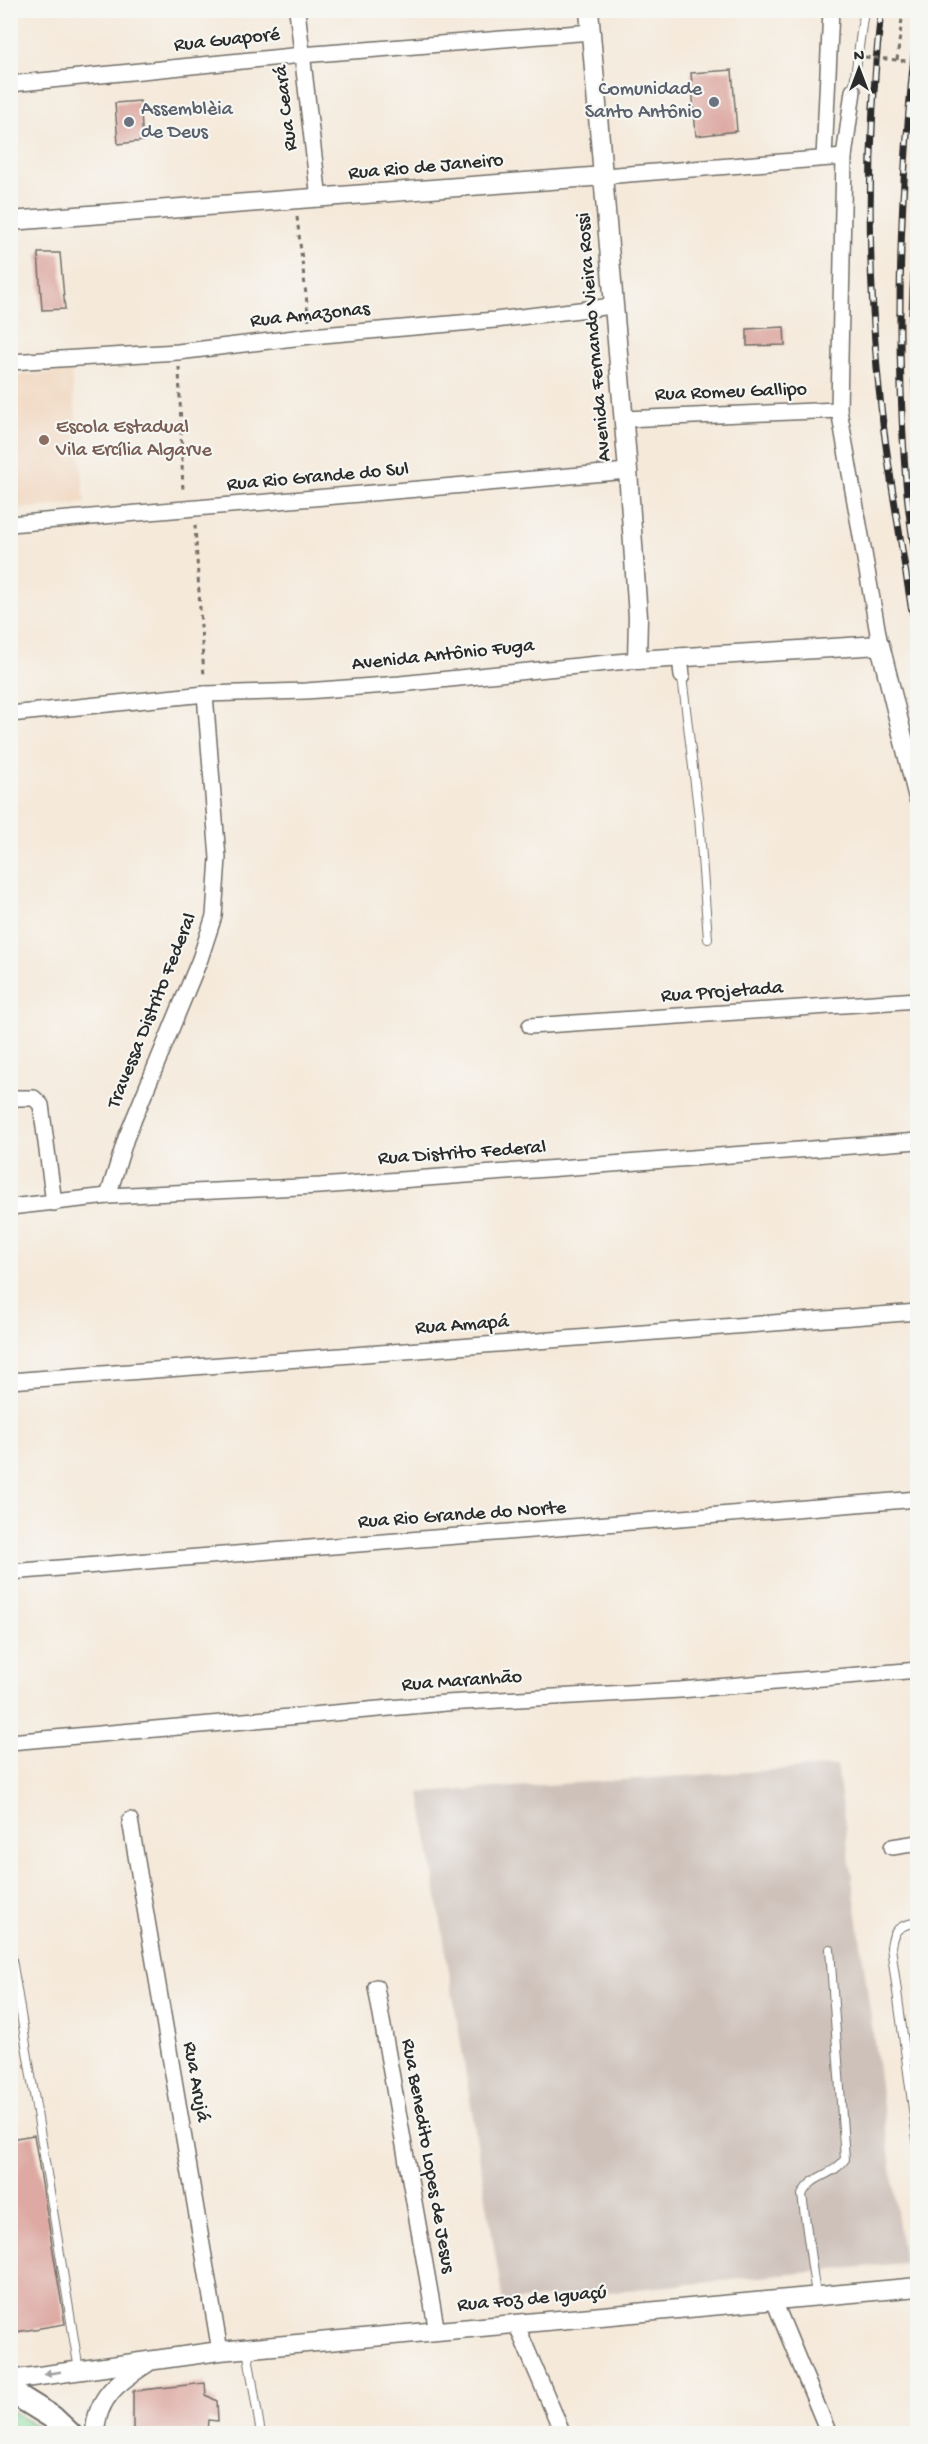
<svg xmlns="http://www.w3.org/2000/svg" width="928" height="2444" viewBox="0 0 928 2444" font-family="'Gochi Hand',sans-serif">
<rect width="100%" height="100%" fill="#f6f6f2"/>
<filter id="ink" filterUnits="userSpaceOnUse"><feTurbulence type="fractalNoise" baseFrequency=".0167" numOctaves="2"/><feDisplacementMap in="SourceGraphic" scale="12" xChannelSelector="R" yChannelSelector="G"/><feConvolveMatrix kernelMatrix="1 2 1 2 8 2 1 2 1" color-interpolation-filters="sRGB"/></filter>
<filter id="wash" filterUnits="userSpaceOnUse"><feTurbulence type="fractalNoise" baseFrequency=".008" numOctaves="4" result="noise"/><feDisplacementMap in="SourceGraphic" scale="24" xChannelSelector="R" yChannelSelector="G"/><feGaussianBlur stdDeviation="1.35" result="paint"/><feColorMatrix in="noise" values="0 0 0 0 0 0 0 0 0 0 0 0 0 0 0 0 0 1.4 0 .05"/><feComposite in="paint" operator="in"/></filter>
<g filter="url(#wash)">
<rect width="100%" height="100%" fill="#f5e9da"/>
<path fill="#f1d5bd" d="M71,371L85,503L11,510V376Z"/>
<path fill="#cec1ba" d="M837,1766L904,2263L503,2302L420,1793Z"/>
<path fill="#86db9d" stroke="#588364" stroke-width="1.5" d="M11,2411L48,2433H11Z"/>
<g id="blocks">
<g fill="#dda9a2">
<path d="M732,70L737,131L696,136L691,73Z"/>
<path d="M140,101L143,141L118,144L115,103Z"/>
<path d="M38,253H60L65,309L42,310Z"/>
<path d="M784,327L785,345L747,346V329Z"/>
<path d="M34,2135L65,2324L10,2333V2139Z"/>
<path d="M205,2383L206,2395L217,2401L218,2421L208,2420L207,2431L133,2432V2391Z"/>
</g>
</g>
</g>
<g filter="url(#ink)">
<use href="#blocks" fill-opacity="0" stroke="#726e68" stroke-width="1.5"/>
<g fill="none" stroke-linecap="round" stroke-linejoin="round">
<g stroke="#726e68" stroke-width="10">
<g id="service">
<path d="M853,91L864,10"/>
<path d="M682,676L699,817L708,939"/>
<path d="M918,1922C900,1925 893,1929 891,1947L918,2146"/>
<path d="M11,1953L79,2370"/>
<path d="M816,2295L802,2195C810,2175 834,2176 845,2159L830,1949"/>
<path d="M247,2349L261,2434"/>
</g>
</g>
<g stroke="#726e68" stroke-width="18">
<g id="minor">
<path d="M297,10L319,199"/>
<path d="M10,84L302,55L591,32"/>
<path d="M853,91L844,157L839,410L880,645"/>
<path d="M824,158L831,10"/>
<path d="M604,176L844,157"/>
<path d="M10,362L178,352L311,336L495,320L613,306"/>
<path d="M624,419L839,410"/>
<path d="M10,524L628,471"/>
<path d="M680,656L682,676"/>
<path d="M10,714L205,694L306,691L400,684L637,660"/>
<path d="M530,1026L918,1000"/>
<path d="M10,1098H34L41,1105L54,1203"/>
<path d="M108,1196L126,1138L200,959L214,916L218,858L205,694"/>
<path d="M10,1207L108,1196L320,1186L918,1141"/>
<path d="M10,1381L918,1312"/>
<path d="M10,1572L918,1499"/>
<path d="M10,1742L446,1703L680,1690L918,1670"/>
<path d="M130,1820L220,2351"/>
<path d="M892,1847L918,1843"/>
<path d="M376,1987L437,2332"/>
<path d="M774,2301L829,2434"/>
<path d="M516,2324L563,2434"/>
</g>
</g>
<g stroke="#726e68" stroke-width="21">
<g id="tertiary">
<path d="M589,10L628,471L638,617L637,660L880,645L918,798"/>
<path d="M10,221L604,176"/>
<path d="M10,2380L220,2351L918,2287"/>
<path d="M95,2434C96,2397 119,2381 147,2363"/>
</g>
</g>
<g stroke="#726e68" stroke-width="26">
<path id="primary" d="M10,2391L52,2417L70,2434"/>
</g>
<g stroke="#726e68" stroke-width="3" stroke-dasharray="4.5 4.5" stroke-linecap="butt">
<path d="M897,60L903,10"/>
<path d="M297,217L309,321"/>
<path d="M179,367L183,493"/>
<path d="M195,525L204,677"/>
</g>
<use href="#service" stroke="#fff" stroke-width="8"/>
<use href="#minor" stroke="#fff" stroke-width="15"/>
<use href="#tertiary" stroke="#fff" stroke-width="18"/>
<use href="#primary" stroke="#fff" stroke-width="22"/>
<g stroke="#2b2b2b" stroke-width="7">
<g id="rail">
<path d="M881,10C868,128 867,250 877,368C884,448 899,527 911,606L918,631"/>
<path d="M918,20C904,142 897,264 901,388C903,448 906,510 918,569"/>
<path d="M918,182L912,314L918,454"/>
</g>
</g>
<use href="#rail" stroke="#f6f6f2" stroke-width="4.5" stroke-dasharray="14" stroke-linecap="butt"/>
<path stroke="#726e68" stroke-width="3" stroke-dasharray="4.5 4.5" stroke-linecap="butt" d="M865,57L918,62"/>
</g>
<defs><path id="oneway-solid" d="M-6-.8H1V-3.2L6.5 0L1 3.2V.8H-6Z" transform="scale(1.5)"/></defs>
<use fill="#a0a0a0" href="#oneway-solid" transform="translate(52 2373) rotate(172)"/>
</g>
<g fill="#6b7280" stroke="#f6f6f2" stroke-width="2">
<circle cx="714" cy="102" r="6"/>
<circle cx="129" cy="122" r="6"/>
</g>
<circle fill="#8d6e63" stroke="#f6f6f2" stroke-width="2" cx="44" cy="440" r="6"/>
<g text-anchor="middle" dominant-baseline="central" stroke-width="4.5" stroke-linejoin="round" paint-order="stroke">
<g font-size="20" fill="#2b2b2b" stroke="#f6f6f2">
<text transform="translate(227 41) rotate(-6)">Rua Guaporé</text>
<text transform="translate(287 108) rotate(-97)">Rua Ceará</text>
<text transform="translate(426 168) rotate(-5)">Rua Rio de Janeiro</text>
<text transform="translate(310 316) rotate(-6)">Rua Amazonas</text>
<text transform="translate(595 337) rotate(-95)">Avenida Fernando Vieira Rossi</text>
<text transform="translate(731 393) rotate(-2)">Rua Romeu Gallipo</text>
<text transform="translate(318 478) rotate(-5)">Rua Rio Grande do Sul</text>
<text transform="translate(443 656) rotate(-6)">Avenida Antônio Fuga</text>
<text transform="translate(722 993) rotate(-4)">Rua Projetada</text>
<text transform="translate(153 1011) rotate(-68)">Travessa Distrito Federal</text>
<text transform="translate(462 1154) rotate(-4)">Rua Distrito Federal</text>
<text transform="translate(462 1326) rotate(-4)">Rua Amapá</text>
<text transform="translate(462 1516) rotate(-4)">Rua Rio Grande do Norte</text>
<text transform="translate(462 1682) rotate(-4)">Rua Maranhão</text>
<text transform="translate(195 2082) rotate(80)">Rua Arujá</text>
<text transform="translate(427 2156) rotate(80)">Rua Benedito Lopes de Jesus</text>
<text transform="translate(532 2300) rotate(-5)">Rua Foz de Iguaçú</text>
</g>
<g font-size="20" fill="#5b616d" stroke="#f6f6f2" text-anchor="end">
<text x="702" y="90">Comunidade<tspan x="702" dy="23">Santo Antônio</tspan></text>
<text x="141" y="110" text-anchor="start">Assemblèia<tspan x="141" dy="23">de Deus</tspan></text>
</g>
<g font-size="20" fill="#785e54" stroke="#f6f6f2" text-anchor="start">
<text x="56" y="428">Escola Estadual<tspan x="56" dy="23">Vila Ercília Algarve</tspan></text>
</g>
</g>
<rect width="928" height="2444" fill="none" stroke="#f6f6f2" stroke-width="36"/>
<g transform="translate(859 69)" stroke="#f6f6f2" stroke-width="4.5" paint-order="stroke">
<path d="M0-4.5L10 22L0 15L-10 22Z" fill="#2b2b2b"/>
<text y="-9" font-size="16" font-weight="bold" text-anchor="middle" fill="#2b2b2b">N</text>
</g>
</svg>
